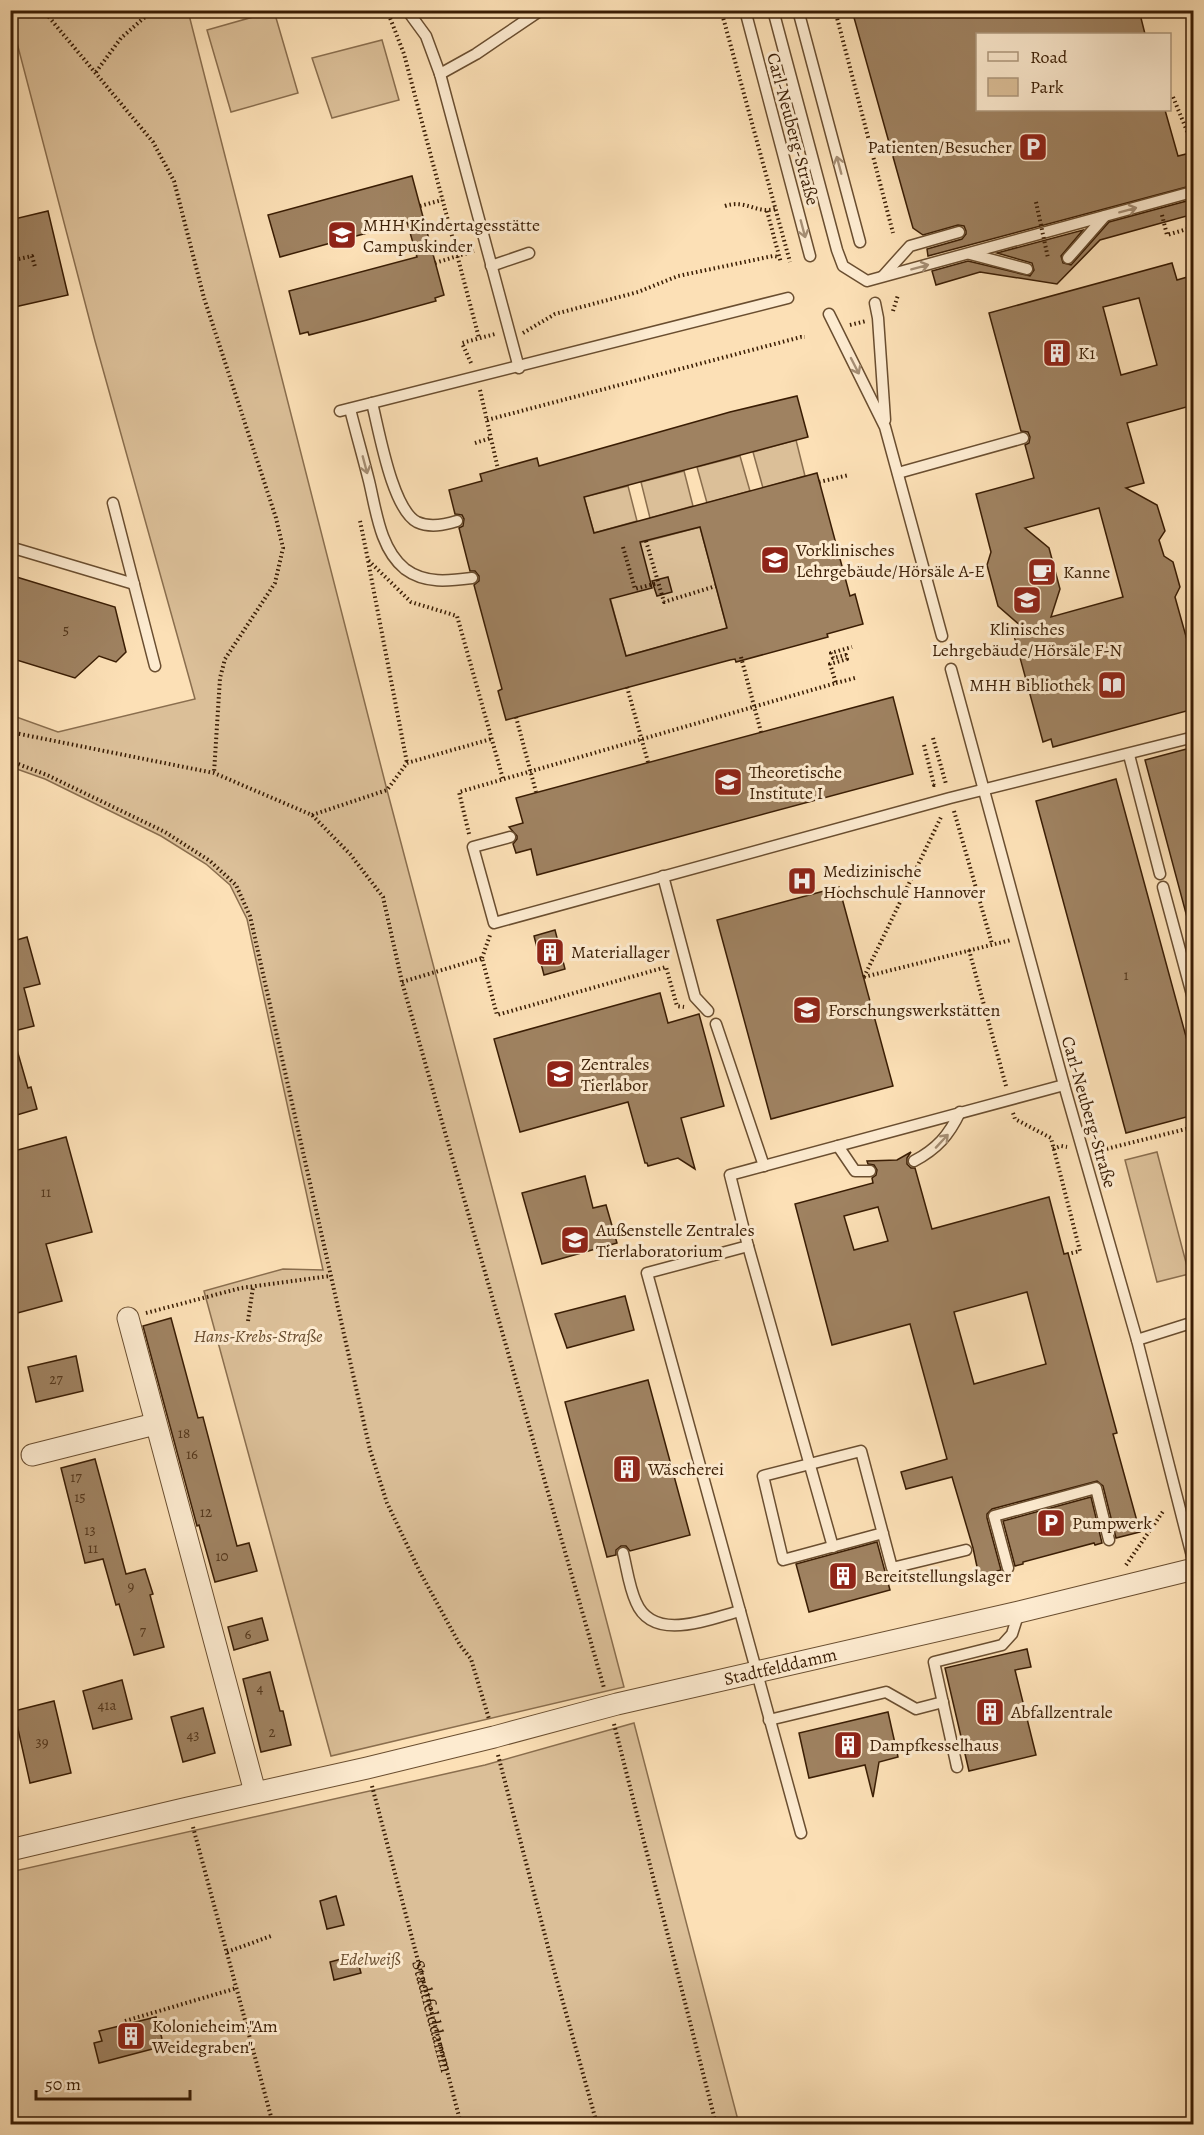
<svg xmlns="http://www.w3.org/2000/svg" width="1204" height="2135" viewBox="0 0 1204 2135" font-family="Alegreya,serif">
<rect width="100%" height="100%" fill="#fce0b6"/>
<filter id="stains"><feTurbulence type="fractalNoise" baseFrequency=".00333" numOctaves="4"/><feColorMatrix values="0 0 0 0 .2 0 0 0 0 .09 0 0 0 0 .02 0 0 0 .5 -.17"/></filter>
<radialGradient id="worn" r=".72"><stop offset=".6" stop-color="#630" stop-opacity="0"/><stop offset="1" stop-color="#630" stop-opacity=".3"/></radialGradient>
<g fill="#dbbf98" stroke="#8a6e4e" stroke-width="1.5">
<path d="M11,10L188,11L387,790L624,1687L331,1756L204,1291L283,1269L323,1270L247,919L230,885L206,864L161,836L45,779L11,767V715L58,732L195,699L95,341L11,20Z"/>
<path d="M274,11L298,93L231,112L207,30Z"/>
<path d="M382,40L399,100L332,118L312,58Z"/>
<path d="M796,440L805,476L763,488L753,452Z"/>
<path d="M740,456L750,491L707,503L697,467Z"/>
<path d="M684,471L693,506L650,518L641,482Z"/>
<path d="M628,486L637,521L594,533L584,497Z"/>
<path d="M700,527L727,628L626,656L598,554Z"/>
<path d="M1157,1152L1189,1274L1157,1282L1125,1160Z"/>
<path d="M634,1723L739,2124H11L10,1872L485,1765Z"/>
</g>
<g fill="#9f8261" stroke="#3a1d04" stroke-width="1.5" fill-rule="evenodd">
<path d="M867,10H1139L1145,34H978V110H1165L1178,156L1194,152V185L928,256L927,249L962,239L966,234V231L964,226L958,225L923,235L913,228L853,14Z"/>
<path d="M412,176L444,295L435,298L436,301L367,320L309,335L308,332L300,334L289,291L417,257L407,222L280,257L268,215Z"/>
<path d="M1194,199V214L1100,240L1057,284L980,272L936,285L932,271L968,261L1030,276L1034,270L1032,263L997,253L1083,230L1061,256L1063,263L1071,265L1109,222Z"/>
<path d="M48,211L68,295L10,308V220Z"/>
<path d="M1172,263L1177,280L1194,275V405L1127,423L1144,483L1126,488L1157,505L1165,531L1159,540L1164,556L1173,562L1180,587L1175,597L1194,665V709L1053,747L1051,739L1043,742L1013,632L1023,628L998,606L987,565L991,552L976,494L1034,478L1025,445L1029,443L1030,437L1028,432L1021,431L989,313ZM1139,298L1157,365L1121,375L1103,307ZM1099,508L1123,597L1051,617L1060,589L1049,548L1025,528Z"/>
<path d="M797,396L808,437L584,497L594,533L817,473L850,596L855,594L863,624L827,634L828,637L736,662L735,659L730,660L506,720L498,691L502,689L474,585L479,581V576L475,571H470L459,528L463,526L464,519L462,515L455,514L449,490L482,481L480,474L537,458L539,466L730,412ZM700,527L727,628L626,656L610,599L652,588L640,542Z"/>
<path d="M10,575L115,607L126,652L116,662L99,656L75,678L10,658Z"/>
<path d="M668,577L672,592L657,596L652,581Z"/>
<path d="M893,697L913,774L537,875L531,849L516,853L513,844L517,839V836L509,827L523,823L516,798Z"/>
<path d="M1194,747V920L1188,921L1145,760Z"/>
<path d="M1116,779L1194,1066V1115L1126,1133L1036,801Z"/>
<path d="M839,887L893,1086L771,1119L717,920Z"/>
<path d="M555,930L565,969L544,975L534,936Z"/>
<path d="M27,937L40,984L24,988L34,1026L10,1032V942Z"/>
<path d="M660,993L668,1023L699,1014L724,1106L681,1118L695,1169L678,1158L648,1166L647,1163H645L628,1102L520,1132L494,1039Z"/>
<path d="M15,1043L28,1088L31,1087L37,1109L10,1117V1044Z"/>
<path d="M66,1137L92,1232L46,1244L62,1301L10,1315V1152Z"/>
<path d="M911,1152L907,1158V1164L911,1168H915L932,1229L1049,1197L1064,1254L1068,1253L1117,1433L1113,1434L1140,1532L1116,1538L1103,1486L1097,1481L992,1509L987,1514V1518L1001,1570L979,1576L973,1548L952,1477L906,1489L901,1472L947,1459L910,1324L832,1345L795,1204L873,1183L872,1178L876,1175L877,1170L874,1165L868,1164L867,1161L897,1160ZM878,1207L888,1241L854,1250L844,1216ZM1027,1292L1046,1364L974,1384L954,1312Z"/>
<path d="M585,1176L593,1208L606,1205L617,1243L542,1264L522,1193Z"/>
<path d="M625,1296L634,1330L567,1348L555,1314Z"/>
<path d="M171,1318L198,1418L203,1417L237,1546L249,1543L257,1571L215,1582L199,1525L197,1526L143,1326Z"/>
<path d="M76,1356L83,1391L36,1402L28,1367Z"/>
<path d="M648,1380L690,1535L630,1551L626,1546H621L616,1550V1555L607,1557L565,1402Z"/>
<path d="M95,1459L126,1574L145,1569L153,1594L150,1595L164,1647L134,1655L119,1604L116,1605L103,1559L85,1563L61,1468Z"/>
<path d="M1091,1497L1102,1543L1095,1545L1094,1543L1023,1562V1564L1015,1566L1003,1521Z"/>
<path d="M877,1542L890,1590L809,1612L796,1564Z"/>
<path d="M262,1618L268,1640L234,1650L228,1627Z"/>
<path d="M1027,1649L1031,1667L1015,1670L1036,1755L969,1771L945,1668Z"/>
<path d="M270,1672L280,1711H283L291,1745L261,1752L243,1679Z"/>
<path d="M122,1680L132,1719L93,1729L83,1691Z"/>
<path d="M54,1701L71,1773L30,1783L14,1711Z"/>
<path d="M203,1708L215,1753L183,1762L171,1717Z"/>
<path d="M888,1712L898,1757L879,1762L873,1797L865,1765L809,1778L799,1733Z"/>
<path d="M336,1896L344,1925L327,1929L320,1901Z"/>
<path d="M356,1955L361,1973L334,1980L330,1962Z"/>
<path d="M156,2017L164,2046L99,2063L94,2043L102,2041L99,2031Z"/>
</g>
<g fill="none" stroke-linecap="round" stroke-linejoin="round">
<g stroke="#6a4e30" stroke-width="13">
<g id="lane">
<path d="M407,10L426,36L440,74L519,368"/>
<path d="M745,10L810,256"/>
<path d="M773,10L837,250L843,266L867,281L1192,192"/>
<path d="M798,10L860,242"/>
<path d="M440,74L476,54L541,10"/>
<path d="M970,254L1027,269"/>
<path d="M1068,258L1105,216"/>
<path d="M491,266L529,253"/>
<path d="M883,276L910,246L959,232"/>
<path d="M875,303L878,318L885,420"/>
<path d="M829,314L885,427L942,636"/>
<path d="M372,403C379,430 392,509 417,522C430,528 444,525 457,521"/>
<path d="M350,409C356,433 363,457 369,481C376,510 380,549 405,569C425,584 449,581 472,578"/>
<path d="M340,411L788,298"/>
<path d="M898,473L1023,438"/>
<path d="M113,503L155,666"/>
<path d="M10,547L134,584"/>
<path d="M951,669L1064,1085L1137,1340L1194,1564"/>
<path d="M1129,755L1160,874"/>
<path d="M510,837L473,847L494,923L950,798L1194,737"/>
<path d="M663,876L695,997L708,1011"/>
<path d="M1163,887L1194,1002"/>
<path d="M716,1024L764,1166"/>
<path d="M838,1146L855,1171H870"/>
<path d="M914,1161C937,1149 949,1135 960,1112"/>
<path d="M748,1246L833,1547"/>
<path d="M1137,1340L1194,1322"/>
<path d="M883,1533L783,1560L763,1476L861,1451L892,1568L966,1550"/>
<path d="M623,1553C627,1569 629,1587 636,1602C653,1643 709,1619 740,1611"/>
<path d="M1008,1568L994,1516L1096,1488L1109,1540"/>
<path d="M769,1720L886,1692L916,1709L943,1702"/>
<path d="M957,1767L934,1662L1002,1645L1012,1634L1019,1612"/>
<path d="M801,1833L647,1273L748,1246L730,1175L1064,1085"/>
</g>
</g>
<g stroke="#6a4e30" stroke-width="23">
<g id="street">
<path d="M128,1318L255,1792"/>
<path d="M32,1455L155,1424"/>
<path id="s2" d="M10,1850L188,1808L367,1768L494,1737L617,1704L1019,1612L1194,1569"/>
</g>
</g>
<g stroke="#3a1d04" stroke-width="4" stroke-dasharray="1.5 3" stroke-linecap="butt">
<path d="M43,10L153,142L174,181L204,298L276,518L283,548L275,583L225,659L220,678L214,773"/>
<path d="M387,10L404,54L479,338"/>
<path d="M721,10L790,262"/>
<path d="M835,10L893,233"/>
<path d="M96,72L121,38L153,10"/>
<path d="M1173,97L1194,148"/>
<path d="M420,206L442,200"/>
<path d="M725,206C746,199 756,214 775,209"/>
<path d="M767,211L781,263"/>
<path d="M1162,215L1167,235L1194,227"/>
<path d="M10,261L32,256L35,267"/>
<path d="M435,263L474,251"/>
<path d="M893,311L898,295"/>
<path d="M850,325L866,321"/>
<path d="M523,333L555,314L638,292L678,276L773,256L779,257"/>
<path d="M471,363L462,343L495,334"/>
<path d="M480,390L498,469"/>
<path d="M487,420L801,337H805"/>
<path d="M475,443L491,438"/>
<path d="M819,482L849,475"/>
<path d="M360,521L368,560L411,602L457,616L503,779"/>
<path d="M646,541L664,602L716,586"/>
<path d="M623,547L635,589L658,583"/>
<path d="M368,561L407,763"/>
<path d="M836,683L855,678"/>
<path d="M10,732L214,773L312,815L350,854L383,897L402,982L604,1688"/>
<path d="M933,738L946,784"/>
<path d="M924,745L934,785L936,784"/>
<path d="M10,761L47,775L165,832L210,861L236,885L250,916L370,1450L387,1503L420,1572L460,1645L471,1659L489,1719"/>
<path d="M954,811L992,944"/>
<path d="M312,815L387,790L407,763L491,739"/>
<path d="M469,834L459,792L836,683L830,664L847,659L846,655L833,658L831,653L852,647"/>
<path d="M969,950L1006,1086"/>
<path d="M482,958L490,935"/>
<path d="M864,977L942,815"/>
<path d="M864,977L1011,940"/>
<path d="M402,982L482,958L497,1015L666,967L677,1006L684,1007"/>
<path d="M1013,1113L1015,1119L1051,1138L1080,1251L1068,1254"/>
<path d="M1053,1149L1061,1146L1067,1147"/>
<path d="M1098,1151L1194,1127"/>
<path d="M146,1313L241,1288L330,1276"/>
<path d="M248,1321L253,1287"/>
<path d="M1126,1565L1164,1510"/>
<path d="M614,1724L716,2124"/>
<path d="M498,1755L554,1970L597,2124"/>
<path id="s1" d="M372,1786L461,2124"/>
<path d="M193,1827L273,2124"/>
<path d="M227,1952L271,1936"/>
<path d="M125,2021L237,1988"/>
</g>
<use href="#lane" stroke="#fdebd0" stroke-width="10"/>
<use href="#street" stroke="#fdebd0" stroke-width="21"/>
<g stroke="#3a1d04" stroke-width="4" stroke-dasharray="1.5 3" stroke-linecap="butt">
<path d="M1036,202L1048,258"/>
<path d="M741,657L761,732"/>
<path d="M627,687L648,762"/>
<path d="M516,717L536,792"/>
</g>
</g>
<defs><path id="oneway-shaft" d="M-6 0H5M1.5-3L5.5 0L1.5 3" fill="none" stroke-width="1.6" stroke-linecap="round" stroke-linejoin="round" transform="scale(1.5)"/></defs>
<g stroke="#a58e74">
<use href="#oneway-shaft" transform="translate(839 165) rotate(-105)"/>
<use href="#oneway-shaft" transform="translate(1128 210) rotate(-15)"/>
<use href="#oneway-shaft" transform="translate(803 229) rotate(75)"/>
<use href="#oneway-shaft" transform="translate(920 267) rotate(-15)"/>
<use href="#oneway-shaft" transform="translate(855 366) rotate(63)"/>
<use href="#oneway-shaft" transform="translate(365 465) rotate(75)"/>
<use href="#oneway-shaft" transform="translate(942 1141) rotate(-47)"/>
</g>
<defs>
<g id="parking-square" transform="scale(1.5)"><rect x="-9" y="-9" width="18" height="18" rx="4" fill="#8f2418" stroke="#fdebd0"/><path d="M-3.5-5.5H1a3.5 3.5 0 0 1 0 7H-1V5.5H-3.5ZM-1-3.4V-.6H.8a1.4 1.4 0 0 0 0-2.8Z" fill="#fff"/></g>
<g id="school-square" transform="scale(1.5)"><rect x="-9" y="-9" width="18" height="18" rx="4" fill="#8f2418" stroke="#fdebd0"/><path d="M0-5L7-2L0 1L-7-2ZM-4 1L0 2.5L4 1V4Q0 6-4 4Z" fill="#fff"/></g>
<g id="building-square" transform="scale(1.5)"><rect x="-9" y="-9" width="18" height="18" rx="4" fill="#8f2418" stroke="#fdebd0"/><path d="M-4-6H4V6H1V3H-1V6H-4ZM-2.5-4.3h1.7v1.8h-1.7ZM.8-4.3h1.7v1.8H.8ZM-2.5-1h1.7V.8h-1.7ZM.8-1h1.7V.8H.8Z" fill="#fff"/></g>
<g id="university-square" transform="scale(1.5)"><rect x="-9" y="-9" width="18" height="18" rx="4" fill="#8f2418" stroke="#fdebd0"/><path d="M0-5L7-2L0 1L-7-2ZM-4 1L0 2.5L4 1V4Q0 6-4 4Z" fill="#fff"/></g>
<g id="cafe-square" transform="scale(1.5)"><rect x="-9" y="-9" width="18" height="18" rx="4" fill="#8f2418" stroke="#fdebd0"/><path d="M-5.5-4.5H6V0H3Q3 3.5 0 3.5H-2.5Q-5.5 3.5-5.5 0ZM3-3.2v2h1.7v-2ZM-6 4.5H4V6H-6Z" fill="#fff"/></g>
<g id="library-square" transform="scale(1.5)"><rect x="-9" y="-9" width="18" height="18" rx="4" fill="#8f2418" stroke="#fdebd0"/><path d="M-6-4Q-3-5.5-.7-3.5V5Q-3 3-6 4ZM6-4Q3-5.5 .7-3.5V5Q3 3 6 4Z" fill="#fff"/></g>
<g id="hospital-square" transform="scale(1.5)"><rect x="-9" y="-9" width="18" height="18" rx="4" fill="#8f2418" stroke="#fdebd0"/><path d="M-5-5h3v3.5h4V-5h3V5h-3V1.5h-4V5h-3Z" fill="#fff"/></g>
</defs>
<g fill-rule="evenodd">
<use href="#parking-square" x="1033" y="147"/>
<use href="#school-square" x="342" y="235"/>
<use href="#building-square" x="1057" y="353"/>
<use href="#university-square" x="775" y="560"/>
<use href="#cafe-square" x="1042" y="572"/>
<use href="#university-square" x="1027" y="600"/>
<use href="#library-square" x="1112" y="685"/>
<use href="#university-square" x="728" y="782"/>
<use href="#hospital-square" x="802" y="881"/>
<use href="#building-square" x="550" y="952"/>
<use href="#university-square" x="807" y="1010"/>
<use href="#university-square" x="560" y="1074"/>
<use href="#university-square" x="575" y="1240"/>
<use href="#building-square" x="627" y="1469"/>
<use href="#parking-square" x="1051" y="1523"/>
<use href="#building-square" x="843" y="1576"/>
<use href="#building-square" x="990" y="1712"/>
<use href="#building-square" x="848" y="1745"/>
<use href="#building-square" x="131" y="2036"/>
</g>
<g text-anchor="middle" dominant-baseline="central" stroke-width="6" stroke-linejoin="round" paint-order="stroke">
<g font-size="15" fill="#53361b">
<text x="66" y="630">5</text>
<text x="1126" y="975">1</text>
<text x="46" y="1192">11</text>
<text x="56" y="1379">27</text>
<text x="184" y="1433">18</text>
<text x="192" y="1454">16</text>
<text x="76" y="1477">17</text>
<text x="80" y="1497">15</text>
<text x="206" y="1512">12</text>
<text x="90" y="1530">13</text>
<text x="93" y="1548">11</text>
<text x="222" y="1556">10</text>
<text x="131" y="1586">9</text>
<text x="143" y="1631">7</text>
<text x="248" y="1634">6</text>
<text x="260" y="1688">4</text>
<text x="107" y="1705">41a</text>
<text x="272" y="1732">2</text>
<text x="193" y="1735">43</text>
<text x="42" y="1742">39</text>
</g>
<g font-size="18" fill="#3a1d04" stroke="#fdebd0">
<text transform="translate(793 129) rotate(75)">Carl-Neuberg-Straße</text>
<text transform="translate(1089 1112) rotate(74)">Carl-Neuberg-Straße</text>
<text stroke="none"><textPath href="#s2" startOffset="792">Stadtfelddamm</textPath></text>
<text stroke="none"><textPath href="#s1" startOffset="238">Stadtfelddamm</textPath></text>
</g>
<g font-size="18" fill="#3a1d04" stroke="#fdebd0" text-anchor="start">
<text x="1012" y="147" text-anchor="end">Patienten/Besucher</text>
<text x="363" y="225">MHH Kindertagesstätte<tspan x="363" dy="21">Campuskinder</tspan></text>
<text x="1078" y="353">K1</text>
<text x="796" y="550">Vorklinisches<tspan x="796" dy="21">Lehrgebäude/Hörsäle A-E</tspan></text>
<text x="1063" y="572">Kanne</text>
<text x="1027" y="629" text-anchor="middle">Klinisches<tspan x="1027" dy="21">Lehrgebäude/Hörsäle F-N</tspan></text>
<text x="1091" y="685" text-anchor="end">MHH Bibliothek</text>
<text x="749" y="772">Theoretische<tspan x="749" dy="21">Institute I</tspan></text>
<text x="823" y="871">Medizinische<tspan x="823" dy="21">Hochschule Hannover</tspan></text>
<text x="571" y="952">Materiallager</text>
<text x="828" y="1010">Forschungswerkstätten</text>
<text x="581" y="1064">Zentrales<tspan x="581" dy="21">Tierlabor</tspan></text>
<text x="596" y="1230">Außenstelle Zentrales<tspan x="596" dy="21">Tierlaboratorium</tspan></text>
<text x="648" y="1469">Wäscherei</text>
<text x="1072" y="1523">Pumpwerk</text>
<text x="864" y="1576">Bereitstellungslager</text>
<text x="1011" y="1712">Abfallzentrale</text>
<text x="869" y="1745">Dampfkesselhaus</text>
<text x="152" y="2026">Kolonieheim "Am<tspan x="152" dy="21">Weidegraben"</tspan></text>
</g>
<g font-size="18" font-style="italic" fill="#6a4e30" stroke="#fdebd0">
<text x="258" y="1336">Hans-Krebs-Straße</text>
<text x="370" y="1959">Edelweiß</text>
</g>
</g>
<rect width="1204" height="2135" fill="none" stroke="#fce0b6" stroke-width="36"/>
<rect x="12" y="12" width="1180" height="2111" fill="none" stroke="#3a1d04" stroke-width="3"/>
<rect x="18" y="18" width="1168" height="2099" fill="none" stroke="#3a1d04" stroke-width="1.5"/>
<rect x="976" y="33" width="195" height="78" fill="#fdebd0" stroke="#af997e" stroke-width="1.5"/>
<rect x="988" y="52" width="30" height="9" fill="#fdebd0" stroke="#af997e" stroke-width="1.5"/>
<text x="1030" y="63" font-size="18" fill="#3a1d04">Road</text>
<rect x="988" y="78" width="30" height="18" fill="#dbbf98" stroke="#af997e" stroke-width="1.5"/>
<text x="1030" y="93" font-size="18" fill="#3a1d04">Park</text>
<path d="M36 2090v9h154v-9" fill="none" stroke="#3a1d04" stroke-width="3"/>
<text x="45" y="2090" font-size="18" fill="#3a1d04" stroke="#fdebd0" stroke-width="4.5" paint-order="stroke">50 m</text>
<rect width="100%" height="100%" filter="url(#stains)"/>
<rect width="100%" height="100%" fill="url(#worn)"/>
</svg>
